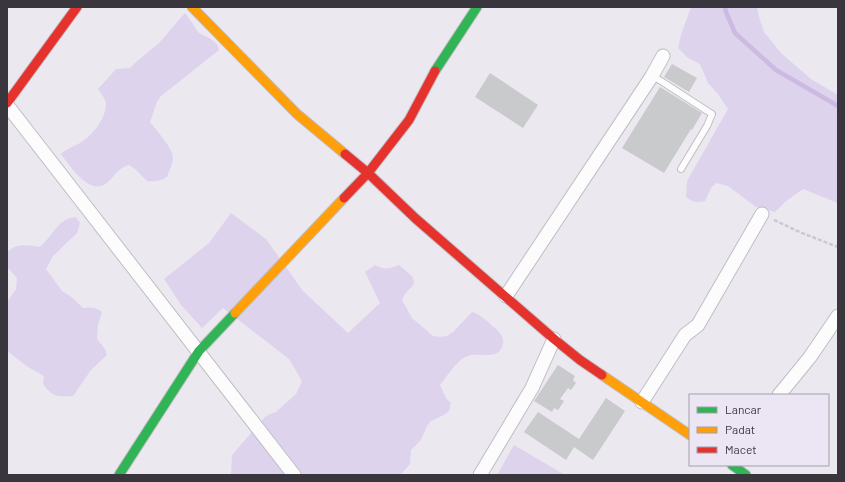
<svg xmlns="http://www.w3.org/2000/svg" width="845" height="482" viewBox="0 0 845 482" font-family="Barlow,sans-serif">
<rect width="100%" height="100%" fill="#ece8f0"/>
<g fill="#ded3ed">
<path d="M691,7H757L759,17L764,32L781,53L811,79L838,95V203L803,189L785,202L775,212L756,207L728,186L716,183L711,188L705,201C697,203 692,202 686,197L687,181L728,109L718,94L708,83L700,64L688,58L678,48L681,35Z"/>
<path d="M185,13L199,33L211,39L217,44L219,50L161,96L157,102L150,122C156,130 173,148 173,158C173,164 169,171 167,177C160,181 155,182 147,181L135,169L129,165C118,168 115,176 107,183C90,197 70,166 61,154C67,148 73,147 80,143C92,136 105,120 106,105C106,99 101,94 98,89L116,69L130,68L135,63L159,43Z"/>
<path d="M231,213L266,239L303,291L348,333L380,303L365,272L375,265C384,270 389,269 399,265L413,277L414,284L405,294L402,300L412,318L433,336L440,337L447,336L453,332L472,312C482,315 489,323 497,330C501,334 504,338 503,344C499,363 477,350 465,357C455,363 448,375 440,385L446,398L451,403L449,411L444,415L431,421L427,426L421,440L411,450L410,464L400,475H231L232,455L265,417L270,414L276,412L296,394L302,381L289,359L223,308L202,328L181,305L164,279L209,243Z"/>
<path d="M76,217L80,223L77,233L53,256L46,269L62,291L73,298L83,308C91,307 95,307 102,312L98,325L97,339L105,349L107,355L91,370L73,396C57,397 53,397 43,384L44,376L28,367L7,351V302L16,289L17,278L7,267V252C17,243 27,245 40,247C53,236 58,218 76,217Z"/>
<path d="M514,445L565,475H497Z"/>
</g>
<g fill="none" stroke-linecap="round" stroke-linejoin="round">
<path stroke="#ccbae3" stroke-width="4.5" d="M725,7L726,12L735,33L776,70L838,106"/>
</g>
<g fill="#c9cacc">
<path d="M672,64L697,78L689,92L664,77Z"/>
<path d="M490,73L538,105L523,128L475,97Z"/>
<path d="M660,87L702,113L692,130L691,129L664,173L622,148Z"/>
<path d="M558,365L575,376L573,380L576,383L571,390L568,388L560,399L564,401L558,410L554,408L552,412L534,401Z"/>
<path d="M606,398L625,411L593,460L574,447L566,460L524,432L538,412L579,439Z"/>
</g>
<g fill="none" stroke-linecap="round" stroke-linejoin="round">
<g stroke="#c0bdc3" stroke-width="8">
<path id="lane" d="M652,76L661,81L712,114L707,126L681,169"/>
</g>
<g stroke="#c0bdc3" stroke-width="15">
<g id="street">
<path d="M7,105L294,475"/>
<path d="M506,296L652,76L663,56"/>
<path d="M779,395L810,357L838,316"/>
<path d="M642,402L685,335L698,325L762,214"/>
<path d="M480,475L532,388L554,339"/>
</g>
</g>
<g stroke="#c0bdc3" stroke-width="11">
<g id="fast">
<path d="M435,71L477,7"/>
<path d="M732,465L746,475"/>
<path d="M119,475L199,351L235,313"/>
</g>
</g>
<g stroke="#c0bdc3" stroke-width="11">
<g id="slow">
<path d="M192,7L297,114L345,154"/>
<path d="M235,313L344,198"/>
<path d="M602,375L690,435"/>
</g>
</g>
<g stroke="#c0bdc3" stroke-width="11">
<g id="jam">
<path d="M7,103L77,7"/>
<path d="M345,154L368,173L415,218L554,339L580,360L602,375"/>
<path d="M344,198L368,173L409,120L435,71"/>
</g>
</g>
<path stroke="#cac9cc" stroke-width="2.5" stroke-dasharray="4 2" stroke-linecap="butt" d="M774,220L802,233L838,247"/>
<use href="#lane" stroke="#fcfcfd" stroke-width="6"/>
<use href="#street" stroke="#fcfcfd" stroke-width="13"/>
<use href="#fast" stroke="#30b455" stroke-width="9"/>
<use href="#slow" stroke="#ff9f0a" stroke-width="9"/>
<use href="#jam" stroke="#e5322d" stroke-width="9"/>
</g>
<rect width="845" height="482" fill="none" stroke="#39373d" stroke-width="16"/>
<rect x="689" y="394" width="140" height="72" fill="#ebe5f4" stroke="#a49fab"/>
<rect x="697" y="407" width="20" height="6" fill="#30b455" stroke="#a49fab"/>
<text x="725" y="414" font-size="12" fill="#39373d">Lancar</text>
<rect x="697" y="427" width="20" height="6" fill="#ff9f0a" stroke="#a49fab"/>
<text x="725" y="434" font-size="12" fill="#39373d">Padat</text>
<rect x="697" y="447" width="20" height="6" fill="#e5322d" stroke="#a49fab"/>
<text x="725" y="454" font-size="12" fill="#39373d">Macet</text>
</svg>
